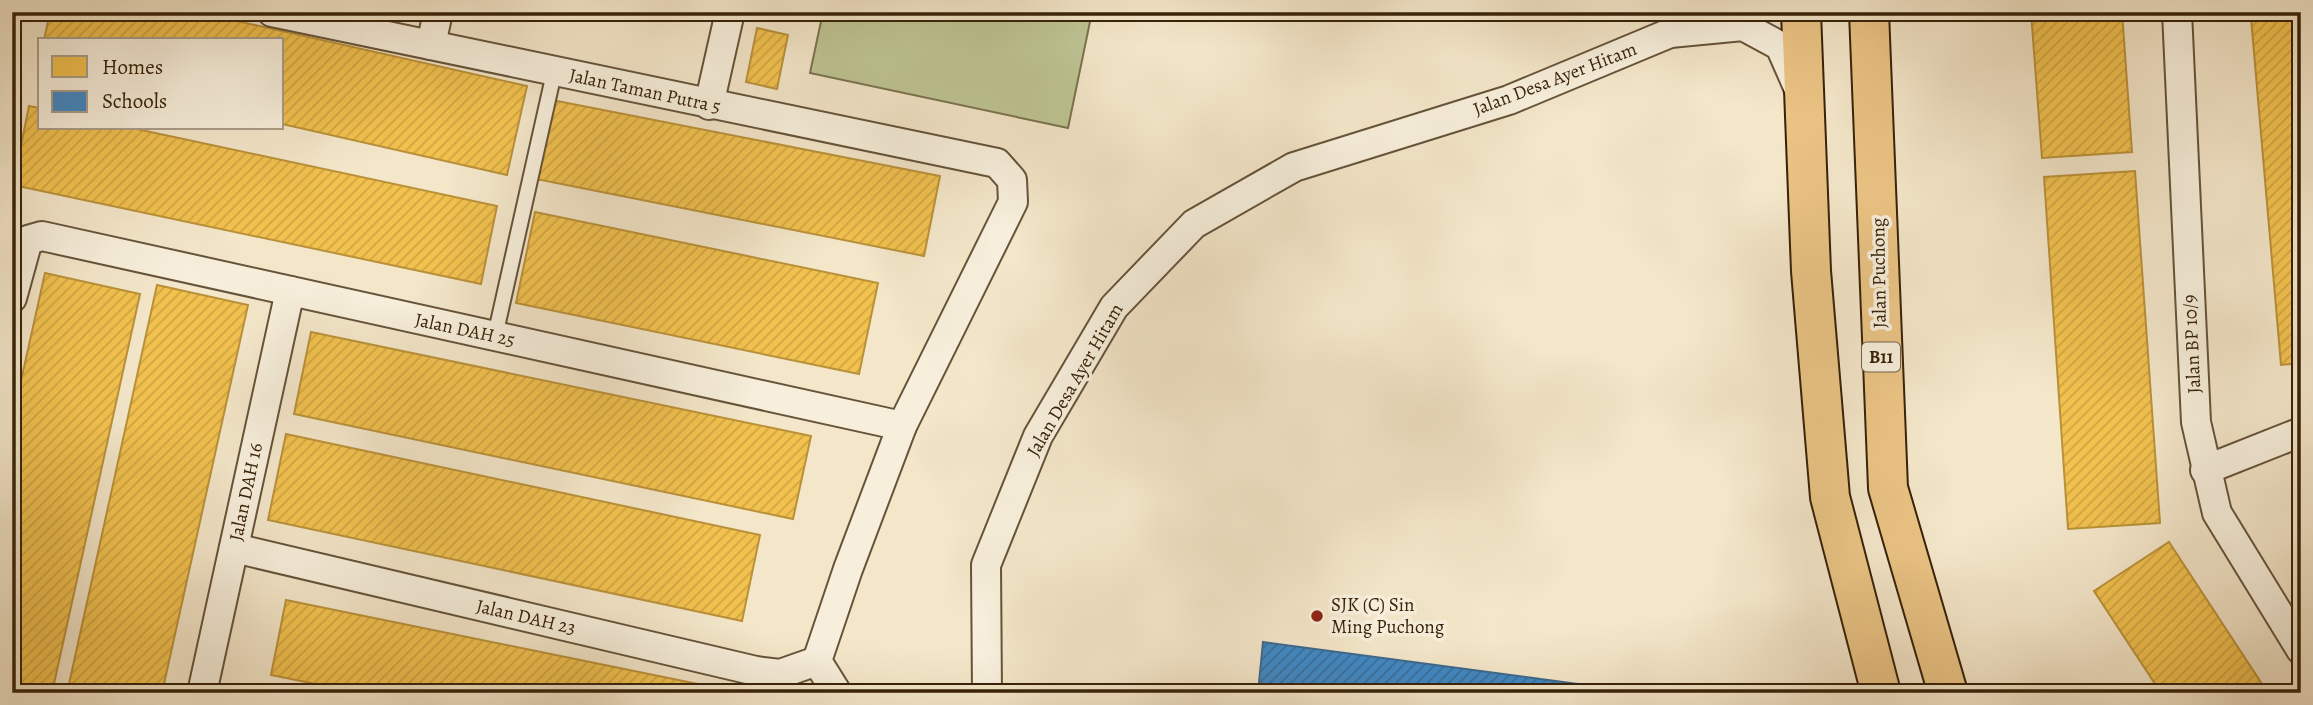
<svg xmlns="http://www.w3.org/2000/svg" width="2313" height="705" viewBox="0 0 2313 705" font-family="Alegreya,serif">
<defs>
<pattern id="homes-hatch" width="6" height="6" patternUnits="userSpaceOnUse" patternTransform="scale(1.75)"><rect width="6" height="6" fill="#f2c14e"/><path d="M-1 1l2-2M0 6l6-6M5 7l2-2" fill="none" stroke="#d0a643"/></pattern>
<pattern id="schools-hatch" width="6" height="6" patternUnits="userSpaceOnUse" patternTransform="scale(1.75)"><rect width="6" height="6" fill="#3f88c5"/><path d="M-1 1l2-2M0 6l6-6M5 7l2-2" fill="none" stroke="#366f9e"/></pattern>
</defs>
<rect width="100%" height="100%" fill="#f3e6c9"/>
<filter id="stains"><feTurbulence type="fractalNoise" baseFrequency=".00286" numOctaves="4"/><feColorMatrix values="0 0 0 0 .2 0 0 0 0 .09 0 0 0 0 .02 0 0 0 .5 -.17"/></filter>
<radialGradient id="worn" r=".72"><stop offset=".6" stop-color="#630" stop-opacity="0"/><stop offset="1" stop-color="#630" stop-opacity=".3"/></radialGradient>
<path fill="#bec494" stroke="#7a734e" stroke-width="2" d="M823,12H1092L1068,128L810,73Z"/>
<g fill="url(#homes-hatch)" stroke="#ba9139" stroke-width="2">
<path d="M50,12H197L527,86L507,175L282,124V40H44Z"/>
<path d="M2031,12H2122L2132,152L2042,158Z"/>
<path d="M2301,13V363L2281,365L2251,18Z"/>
<path d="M757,28L788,35L777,89L746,82Z"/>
<path d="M552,100L940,176L924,256L536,179Z"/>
<path d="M29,106L40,108V128H132L497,206L481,284L13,185Z"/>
<path d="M2135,171L2160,523L2068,529L2044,177Z"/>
<path d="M535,212L878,283L859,374L516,303Z"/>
<path d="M45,273L140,294L52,693H12V421Z"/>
<path d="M157,285L248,305L162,693H67Z"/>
<path d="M311,332L811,436L793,519L294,414Z"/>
<path d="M286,434L760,535L742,621L268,520Z"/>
<path d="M2169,542L2268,693H2161L2094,591Z"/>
<path d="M286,600L742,693H360L271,675Z"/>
</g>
<path fill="url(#schools-hatch)" stroke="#3d698d" stroke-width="2" d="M1263,642L1645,693H1258Z"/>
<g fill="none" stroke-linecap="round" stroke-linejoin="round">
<g stroke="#665339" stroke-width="18">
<path id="service" d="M495,336L554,73"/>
</g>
<g stroke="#665339" stroke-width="32">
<g id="minor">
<path d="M272,12L997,163L1012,180L1013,202L902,426L848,569L817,661L837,693"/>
<path d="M1692,12L1670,33L1743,26L1780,46L1798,87"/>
<path d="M2177,12L2196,422L2217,513L2301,650"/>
<path d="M431,45L438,12"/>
<path d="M709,105L730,12"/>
<path d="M12,298L28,240L42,236L902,426"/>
<path d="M2205,470L2301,432"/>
<path d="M234,548L756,671L780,674L817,661"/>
<path d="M202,693L290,291"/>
<path d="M987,693L986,565L1038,436L1114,307L1194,224L1294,167L1509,100L1670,33"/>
</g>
</g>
<g stroke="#372209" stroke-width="42">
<g id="primary">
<path d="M1801,12L1811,271L1830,497L1881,693"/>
<path d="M1869,12L1888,488L1948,693"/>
</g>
</g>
<use href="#service" stroke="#f7efdc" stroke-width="14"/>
<use href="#minor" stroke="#f7efdc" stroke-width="28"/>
<use href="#primary" stroke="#eac384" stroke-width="38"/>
</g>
<circle fill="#8f2418" stroke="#f7efdc" stroke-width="2.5" cx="1317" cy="616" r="7"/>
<g text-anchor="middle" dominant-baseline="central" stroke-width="7" stroke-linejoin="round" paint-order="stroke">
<rect fill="#f7efdc" stroke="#716048" stroke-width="2" x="1862" y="342.5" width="38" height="29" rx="5"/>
<g font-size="18" font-weight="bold" fill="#372209">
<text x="1881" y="357">B11</text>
</g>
<g font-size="19" fill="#372209" stroke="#f7efdc">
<text transform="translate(1555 79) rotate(-21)">Jalan Desa Ayer Hitam</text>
<text transform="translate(645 91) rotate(12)">Jalan Taman Putra 5</text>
<text transform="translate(1879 273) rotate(-91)">Jalan Puchong</text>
<text transform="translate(465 330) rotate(12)">Jalan DAH 25</text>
<text transform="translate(2192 344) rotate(-93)">Jalan BP 10/9</text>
<text transform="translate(1075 380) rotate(-60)">Jalan Desa Ayer Hitam</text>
<text transform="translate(246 492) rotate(-78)">Jalan DAH 16</text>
<text transform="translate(526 617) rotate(13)">Jalan DAH 23</text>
</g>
<g font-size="19" fill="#372209" stroke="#f7efdc" text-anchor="start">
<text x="1331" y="605">SJK (C) Sin<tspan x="1331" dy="22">Ming Puchong</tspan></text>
</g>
</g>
<rect width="2313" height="705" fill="none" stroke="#f3e6c9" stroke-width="42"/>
<rect x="14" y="14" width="2285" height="677" fill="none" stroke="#372209" stroke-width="3.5"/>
<rect x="21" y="21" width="2271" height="663" fill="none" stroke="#372209" stroke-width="2"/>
<rect x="38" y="38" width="245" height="91" fill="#f7efdc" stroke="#aa9d88" stroke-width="2"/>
<rect x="52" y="56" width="35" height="21" fill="#f2c14e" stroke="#aa9d88" stroke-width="2"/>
<text x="102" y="74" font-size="21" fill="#372209">Homes</text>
<rect x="52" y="91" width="35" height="21" fill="#3f88c5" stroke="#aa9d88" stroke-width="2"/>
<text x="102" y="108" font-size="21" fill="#372209">Schools</text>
<rect width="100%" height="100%" filter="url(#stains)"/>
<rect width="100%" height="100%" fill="url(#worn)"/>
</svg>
